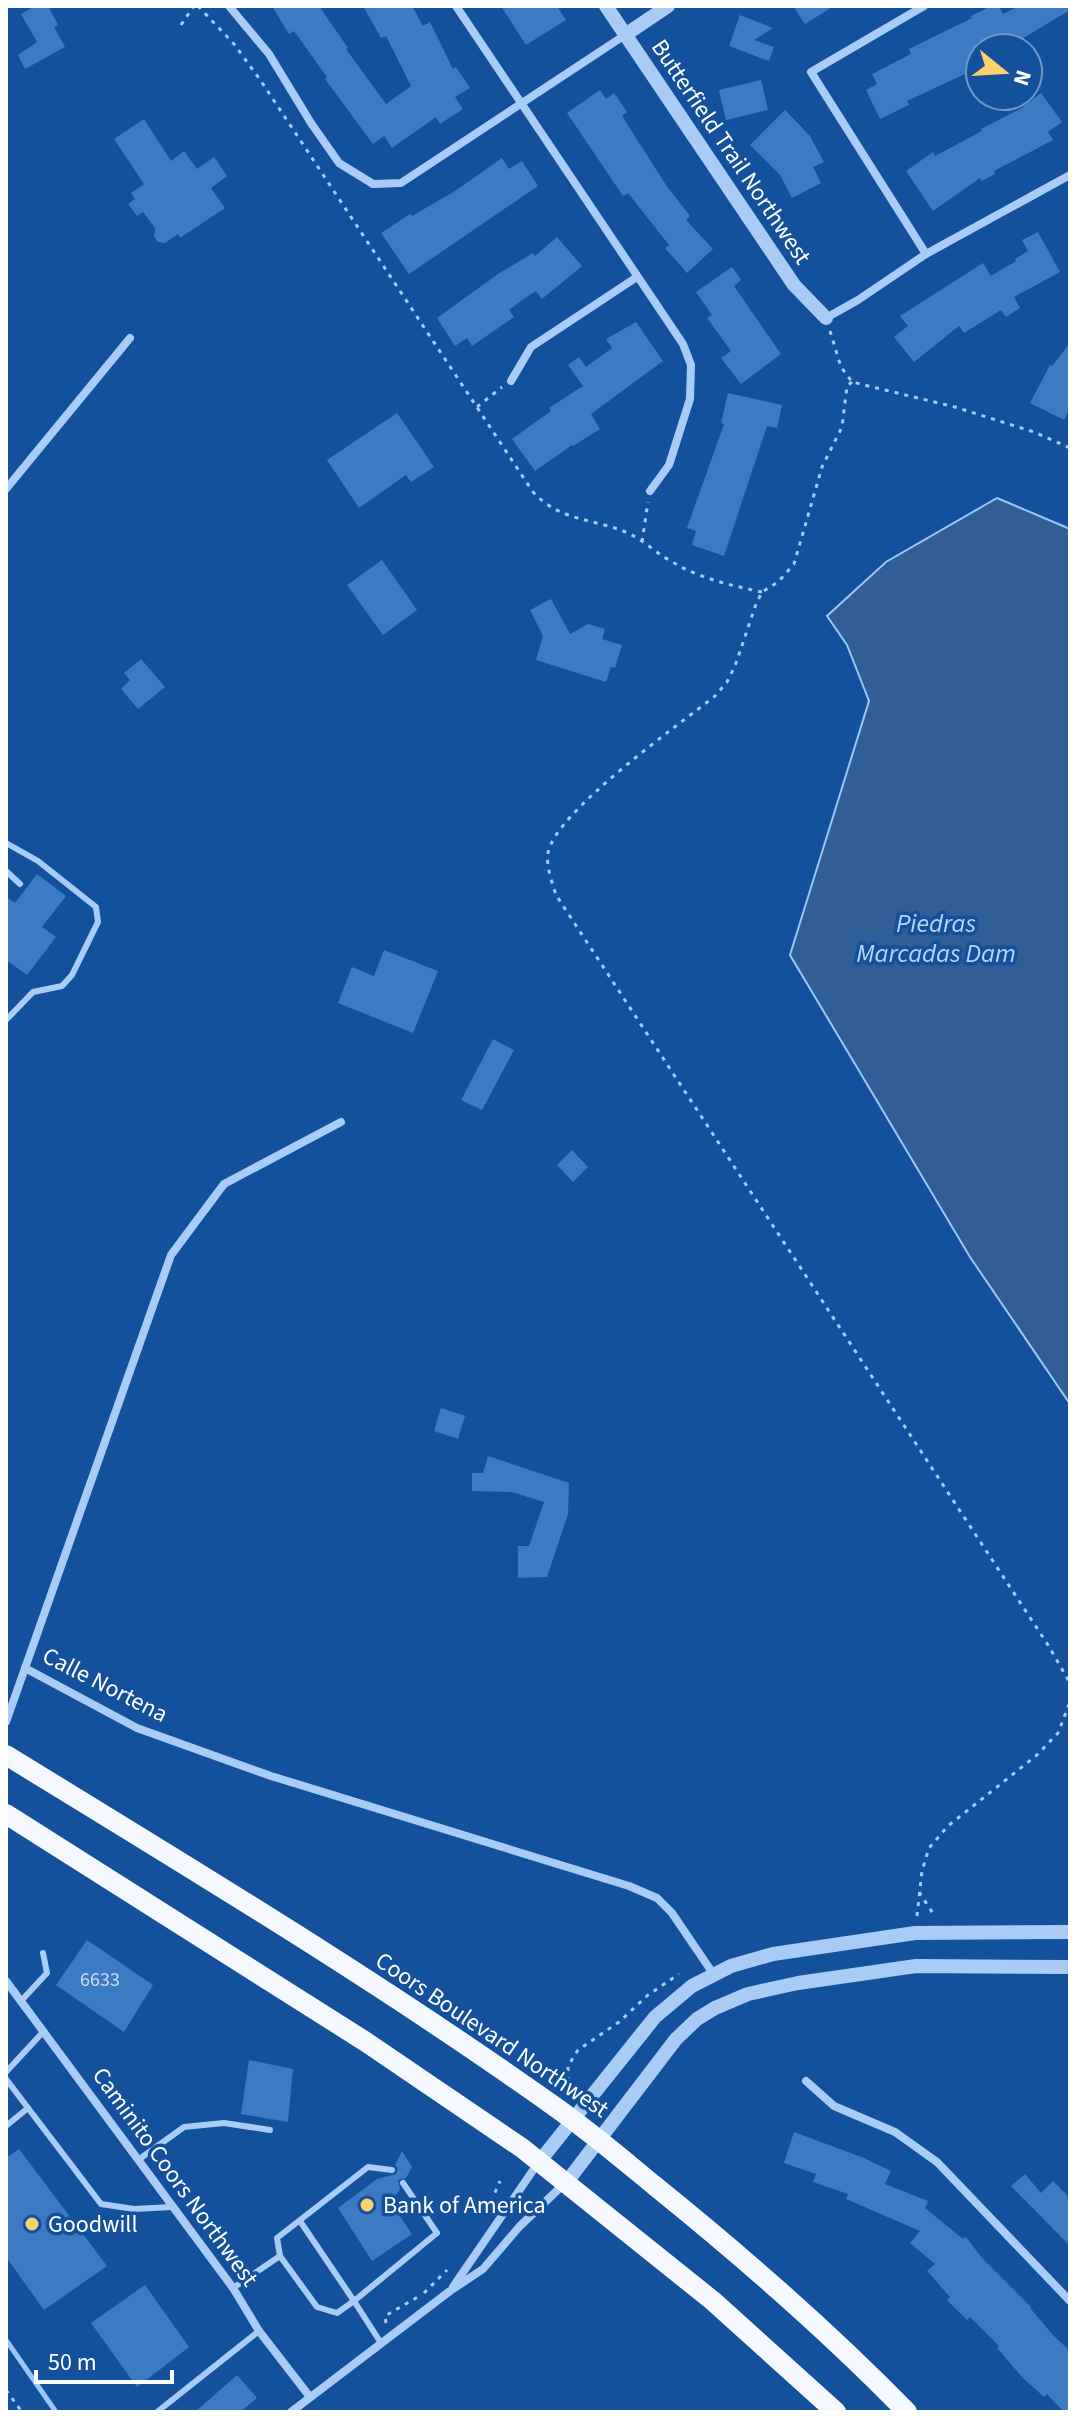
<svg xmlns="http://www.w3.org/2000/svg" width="1076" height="2418" viewBox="0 0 1076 2418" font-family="'Source Sans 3',sans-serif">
<rect width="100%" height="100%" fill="#13519c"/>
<path fill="#305e95" stroke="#9ac7f7" stroke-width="2" d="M997,498L1070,529V1404L970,1257L790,955L869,701L847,645L827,616L886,562Z"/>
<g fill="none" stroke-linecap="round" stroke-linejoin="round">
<path stroke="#9ac7f7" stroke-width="5" d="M6,2340L56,2412"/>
</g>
<g fill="#3c7ac3">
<path d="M35,6H48L58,25L54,27L65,47L25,69L18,55L37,42L21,14Z"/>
<path d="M272,6H319L348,48L346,49L386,104L411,86L386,36L381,38L363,6H412L423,26L430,22L453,69L456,67L470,88L455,97L463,109L440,124L436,117L392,148L384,136L373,144L325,79L327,77L294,31L289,34Z"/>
<path d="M501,6H557L566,20L526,45Z"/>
<path d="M793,6H834L805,24Z"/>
<path d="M991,6H999L1003,14L1019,6H1070V10L1007,48H980V67L907,101L909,105L880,119L866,90L877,84L872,74L911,54L909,49L972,18L971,16Z"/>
<path d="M740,15L773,28L754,40L774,47L769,61L729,46Z"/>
<path d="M761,80L768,110L726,120L719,90Z"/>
<path d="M600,90L606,99L614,93L627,112L622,116L666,185L690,216L686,220L713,249L687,273L665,248L669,245L628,193L623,196L567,113Z"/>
<path d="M1041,93L1062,122L1048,132L1053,140L994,171L995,174L982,181L980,178L933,211L906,171L933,152L935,156L982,131L981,129L1020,109Z"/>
<path d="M785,110L810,136L824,162L813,167L821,183L792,198L780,175L750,145Z"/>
<path d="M144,119L171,161L184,151L197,169L214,157L227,176L211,188L225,208L180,238L178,234L165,243L158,242L154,237L155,228L143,212L137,216L128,204L135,199L131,193L144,184L114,139Z"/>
<path d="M502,158L509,169L522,161L538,186L409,274L381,233L410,214L412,216L455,191Z"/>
<path d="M1038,232L1060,272L1014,297L1020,308L1006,317L1001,310L964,333L959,326L914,362L894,337L908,326L900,316L983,263L991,276L1016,261L1015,259L1028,251L1022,240Z"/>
<path d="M557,237L582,266L542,299L536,291L521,301L509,310L514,317L472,346L467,338L455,346L437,318L498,274L533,253L535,256Z"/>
<path d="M732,267L741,280L734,286L781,354L741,384L721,358L731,351L707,318L712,315L696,292Z"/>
<path d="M636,322L663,361L591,414L600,429L573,446L572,445L535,471L512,439L551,411L549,408L583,386L568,365L579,357L586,367L612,348L606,339Z"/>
<path d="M1070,343V408L1064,420L1030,403L1050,365L1052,366Z"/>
<path d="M728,393L782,405L777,428L767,426L724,556L692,545L696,531L687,528L724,424L721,423Z"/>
<path d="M397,413L434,467L411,482L406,475L359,508L327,460Z"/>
<path d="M382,560L417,610L383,635L347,585Z"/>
<path d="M551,599L570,634L588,624L605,629L602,639L622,645L615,668L611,667L606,682L536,660L543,636L530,610Z"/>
<path d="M141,659L165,687L138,709L121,689L130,680L124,673Z"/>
<path d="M37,874L66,896L42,927L56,937L27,975L6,960V897L15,903Z"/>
<path d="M384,950L438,971L413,1033L338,1003L352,967L374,976Z"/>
<path d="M493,1039L514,1050L482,1110L461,1100Z"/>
<path d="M572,1150L588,1167L573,1182L557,1165Z"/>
<path d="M441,1408L465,1416L458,1439L434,1431Z"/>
<path d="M488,1456L569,1483L568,1514L547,1577L518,1578V1546H529L544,1502L512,1492L472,1491V1473H483Z"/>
<path d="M87,1940L153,1985L124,2032L56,1985Z"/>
<path d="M249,2060L293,2069L288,2122L241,2114Z"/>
<path d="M794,2132L864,2158L891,2171L885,2184L928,2201L925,2208L963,2239L966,2237L982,2258L1031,2307L1030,2308L1053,2335L1070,2351V2412H1064L1047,2394L1044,2397L1023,2378L997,2348L999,2346L970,2317L967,2320L947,2300L950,2297L927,2271L935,2264L910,2243L920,2231L846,2199L848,2194L813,2182L816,2174L784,2163Z"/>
<path d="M19,2149L107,2266L44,2310L6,2257V2158Z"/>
<path d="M402,2151L412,2167L406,2178L398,2180L400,2189L391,2203L412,2234L372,2261L338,2208L377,2179L396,2174L398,2168L395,2165Z"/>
<path d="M1025,2174L1041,2193L1053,2181L1070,2198V2246L1011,2186Z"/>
<path d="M145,2285L189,2347L137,2387L91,2323Z"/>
<path d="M237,2375L257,2398L240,2412H195Z"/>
</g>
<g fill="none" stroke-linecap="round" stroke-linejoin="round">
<g stroke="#a8ccf4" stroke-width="3" stroke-dasharray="4 6" stroke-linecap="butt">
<path d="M198,6L234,44L261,81L533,492C561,522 593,518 628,533C643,540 655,552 669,560C698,578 729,585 762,592"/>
<path d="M181,25L194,6"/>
<path d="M830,331L841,367L852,382L955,407L1034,432L1070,448"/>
<path d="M852,382L847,386L842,427L822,467L794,564L778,582L762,592L756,604L735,666L727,682L715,696C680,724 555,812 548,853C546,867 552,882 556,895L1048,1645L1070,1683"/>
<path d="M477,407L502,387"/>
<path d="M642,542L648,502"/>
<path d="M919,1892L934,1915"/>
<path d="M917,1916L922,1871L929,1848L948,1826L1037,1755L1058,1733L1070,1702"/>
<path d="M568,2081V2066L578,2050L619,2022L648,1995L679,1974"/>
<path d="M487,2211L500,2181"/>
<path d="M424,2293L447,2270"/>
<path d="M386,2323L385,2316L418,2297"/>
<path d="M6,2390L22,2412"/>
</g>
<g stroke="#a8ccf4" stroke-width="6">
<path d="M6,843L38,861L96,907L98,922L72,975L62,986L33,992L6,1020"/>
<path d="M6,871L20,884"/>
<path d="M21,2001L47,1973L43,1953"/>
<path d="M6,2072L44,2031"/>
<path d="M6,2079L101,2204L134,2209L172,2207"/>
<path d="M6,2126L28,2108"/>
<path d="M138,2160L184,2127L224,2123L270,2130"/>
<path d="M300,2221L354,2301L437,2233L403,2183"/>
<path d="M280,2256L317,2307L337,2313L354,2301L381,2343"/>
<path d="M233,2288L280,2256L277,2238L368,2167L392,2170"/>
<path d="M157,2412L259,2331"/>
</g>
<g stroke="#a8ccf4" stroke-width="8">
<path d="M229,6L269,54L311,123L339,163L373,184L401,183L625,35"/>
<path d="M456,6L683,344L691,365L690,399L669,465L650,491"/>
<path d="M924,6L811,72L926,254"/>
<path d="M826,318L858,300L926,254L1070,175"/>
<path d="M511,381L531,347L637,277"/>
<path d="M6,489L130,338"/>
<path d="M25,1668L137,1728L271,1776L629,1886L657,1898L672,1913L714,1975"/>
<path d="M6,1722L171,1255L224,1184L341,1122"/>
<path d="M6,1981L233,2288L259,2331L310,2397"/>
<path d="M806,2081L834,2106L895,2132L937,2162L1070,2301"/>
<path d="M453,2287L538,2163"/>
<path d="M291,2412L450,2291L483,2269L520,2226L565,2183"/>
</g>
<g stroke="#a8ccf4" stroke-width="14">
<path d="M606,6L794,285L826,318"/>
<path d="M625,35L668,6"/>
<path d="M539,2162L655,2017L692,1986L731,1966L773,1954L915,1933L1070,1932"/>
<path d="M566,2183L676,2039L697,2019L715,2008L748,1994L798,1983L916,1966L1070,1967"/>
</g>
<g stroke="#f5f9ff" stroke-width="20">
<path d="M6,1755C190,1868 375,1979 551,2104C587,2129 621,2158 655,2186C743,2257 828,2331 907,2412"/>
<path d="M6,1814L366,2042L522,2148L713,2301L836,2412"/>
</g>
</g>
<g fill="#ffd16b" stroke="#13519c" stroke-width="3">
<circle cx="367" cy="2205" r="8"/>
<circle cx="32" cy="2224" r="8"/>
</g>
<g text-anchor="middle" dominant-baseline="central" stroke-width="7" stroke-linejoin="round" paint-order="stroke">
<g font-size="20" fill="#cedef0">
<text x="100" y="1980">6633</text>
</g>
<g font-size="24" fill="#fff" stroke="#13519c">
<text transform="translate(731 152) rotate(56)">Butterfield Trail Northwest</text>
<text transform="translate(105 1685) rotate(27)">Calle Nortena</text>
<text transform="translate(492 2035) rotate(34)">Coors Boulevard Northwest</text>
<text transform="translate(175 2177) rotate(54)">Caminito Coors Northwest</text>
</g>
<g font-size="24" fill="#fff" stroke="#13519c" text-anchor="start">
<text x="383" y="2205">Bank of America</text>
<text x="48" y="2224">Goodwill</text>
</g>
<g font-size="26" font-style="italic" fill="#b4d6fa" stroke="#13519c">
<text x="936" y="923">Piedras<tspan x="936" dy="30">Marcadas Dam</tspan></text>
</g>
</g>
<rect width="1076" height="2418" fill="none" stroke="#ffffff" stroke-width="16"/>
<g transform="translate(1004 72) rotate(108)"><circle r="38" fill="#13519c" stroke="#7197c4" stroke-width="2"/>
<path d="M0-6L14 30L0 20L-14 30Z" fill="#ffd16b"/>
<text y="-12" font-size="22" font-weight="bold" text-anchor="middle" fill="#ffffff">N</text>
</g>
<path d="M36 2370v12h136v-12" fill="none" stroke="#ffffff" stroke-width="4"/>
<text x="48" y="2370" font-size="24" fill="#ffffff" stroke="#13519c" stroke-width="6" paint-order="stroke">50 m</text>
</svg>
